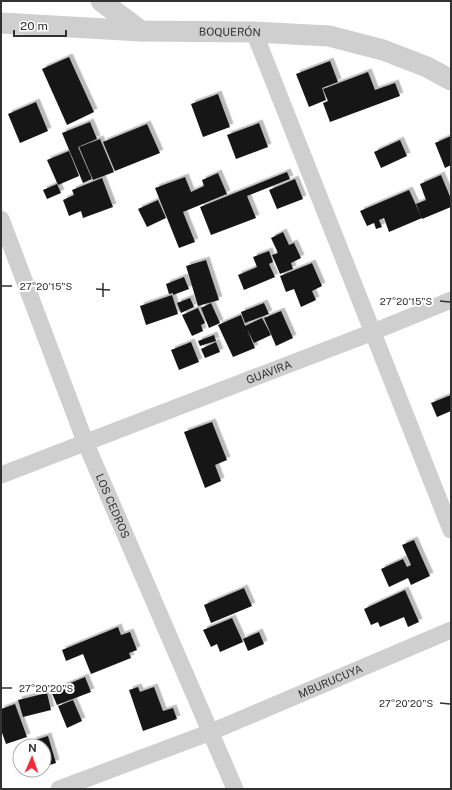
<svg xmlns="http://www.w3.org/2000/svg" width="452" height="790" viewBox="0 0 452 790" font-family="'Public Sans',sans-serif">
<defs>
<filter id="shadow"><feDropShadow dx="3.5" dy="-3.5" stdDeviation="0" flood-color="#0004"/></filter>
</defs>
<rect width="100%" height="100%" fill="#fff"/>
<g fill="#191919" filter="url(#shadow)">
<path d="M69,57L94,112L67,125L42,69Z"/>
<path d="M330,61L338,82L322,88L326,100L309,107L296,74Z"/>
<path d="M368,72L375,90L395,83L400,96L330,122L323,103L328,101L323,89Z"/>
<path d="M218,94L230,127L203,137L191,104Z"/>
<path d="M36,102L48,131L20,143L8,114Z"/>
<path d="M90,122L97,139L78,147L92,179L83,183L62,133Z"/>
<path d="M259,123L268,147L236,159L227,135Z"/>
<path d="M147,124L160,153L115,171L103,142Z"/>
<path d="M451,136V165L445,168L435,143Z"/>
<path d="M100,139L114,172L93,180L79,147Z"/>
<path d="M400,140L407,156L381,168L374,152Z"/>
<path d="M69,151L79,176L58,185L47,160Z"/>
<path d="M287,172L290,179L247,196L256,218L211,235L200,207Z"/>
<path d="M218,173L227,194L183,212L195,242L179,248L155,188L185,177L191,192L204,186L202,180Z"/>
<path d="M441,175L451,199V207L422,219L416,204L426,200L420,184Z"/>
<path d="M102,178L113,207L83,218L81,211L69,216L63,200L74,195L72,190Z"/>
<path d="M295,179L303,199L277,209L269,190Z"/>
<path d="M57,184L61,193L47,199L43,190Z"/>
<path d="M409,190L422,218L389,232L384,218L379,220L382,227L376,229L374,223L367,226L360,211Z"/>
<path d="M158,200L166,218L147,227L138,209Z"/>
<path d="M283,232L289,245L294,243L301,258L291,263L293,269L280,274L272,255L278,253L271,238Z"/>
<path d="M269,251L273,262L269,264L275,277L244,290L238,275L257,267L253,257Z"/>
<path d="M206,260L219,300L198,306L186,266Z"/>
<path d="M312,263L322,286L312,291L316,300L301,307L294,289L286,292L280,276Z"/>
<path d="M184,277L189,289L173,295V293L169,294L166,284Z"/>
<path d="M172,295L178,314L146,325L140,306Z"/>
<path d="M190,298L194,307L181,313L177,303Z"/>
<path d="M211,303L220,323L209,328L201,308Z"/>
<path d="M264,303L269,314L245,323L241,312Z"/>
<path d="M198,308L205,323L201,325L203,331L192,336L182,315Z"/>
<path d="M281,311L293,338L276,346L264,318Z"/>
<path d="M241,315L245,326L262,318L271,335L254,343L247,329L255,348L233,357L218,325Z"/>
<path d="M214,335L216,341L200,346L198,341Z"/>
<path d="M191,342L199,362L179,370L171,350Z"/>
<path d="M216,342L220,352L205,358L201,349Z"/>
<path d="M451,395V411L437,417L431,403Z"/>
<path d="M212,422L227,460L215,465L221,481L205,488L184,432Z"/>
<path d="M414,540L430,576L411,585L408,578L389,587L381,569L403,559L407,567L411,565L402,545Z"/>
<path d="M244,588L252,606L211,623L204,605Z"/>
<path d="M405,590L419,622L408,627L404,617L380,627L378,622L371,625L364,609Z"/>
<path d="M232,618L243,642L220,652L217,644L211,647L203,630Z"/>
<path d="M118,627L121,635L130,632L137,650L129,653L131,658L91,674L83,654L66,661L62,650Z"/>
<path d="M259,632L264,644L248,651L243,639Z"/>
<path d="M85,677L91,692L57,705L51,691Z"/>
<path d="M138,687L140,692L154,687L163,711L173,708L177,719L143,731L129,690Z"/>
<path d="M47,693L51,710L23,717L18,700Z"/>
<path d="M73,700L82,721L67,728L58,706Z"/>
<path d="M15,704L27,737L6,744L1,730V709Z"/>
<path d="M48,736L56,763L44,767V746H34L32,741Z"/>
</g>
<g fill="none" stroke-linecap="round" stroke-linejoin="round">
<g stroke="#cfcfcf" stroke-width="17">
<path d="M254,32L451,530"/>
<path id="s1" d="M1,219L86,444L235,789"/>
<path id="s2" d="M1,475L373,332L451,300"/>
<path id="s3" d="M59,789L211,732L451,630"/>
</g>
<g stroke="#cfcfcf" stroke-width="21">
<path d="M101,1L141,31"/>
<path id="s4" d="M1,23L141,31L254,32L329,36L383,50L427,67L451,80"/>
</g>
</g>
<path fill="none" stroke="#323232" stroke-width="1.5" d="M2,286H12M96,289L110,290M103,297V283M440,301L450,302M2,688H12M440,703L450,704"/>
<g text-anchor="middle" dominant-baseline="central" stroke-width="4" stroke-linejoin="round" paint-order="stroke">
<g font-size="11" fill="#323232" stroke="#fff">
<text stroke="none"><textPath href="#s4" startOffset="229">BOQUERÓN</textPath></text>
<text stroke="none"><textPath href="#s2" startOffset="287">GUAVIRA</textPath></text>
<text stroke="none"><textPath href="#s1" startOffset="308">LOS CEDROS</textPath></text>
<text stroke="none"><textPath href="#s3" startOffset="292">MBURUCUYA</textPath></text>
</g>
</g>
<g font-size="10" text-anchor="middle" fill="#323232" stroke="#fff" stroke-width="4" stroke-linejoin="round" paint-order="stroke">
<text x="46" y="290">27°20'15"S</text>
<text x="406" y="305">27°20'15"S</text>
<text x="46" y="692">27°20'20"S</text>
<text x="406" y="707">27°20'20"S</text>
</g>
<rect width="452" height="790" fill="none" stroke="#323232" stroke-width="4"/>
<g transform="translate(32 758) rotate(2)"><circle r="19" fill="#ffffff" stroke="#adadad"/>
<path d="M0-3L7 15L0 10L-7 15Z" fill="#f32a3c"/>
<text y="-6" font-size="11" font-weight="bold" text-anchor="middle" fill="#323232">N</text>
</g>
<path d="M14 30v6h52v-6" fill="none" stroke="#323232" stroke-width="2"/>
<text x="20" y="30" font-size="12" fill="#323232" stroke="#ffffff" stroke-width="3" paint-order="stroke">20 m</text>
</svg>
